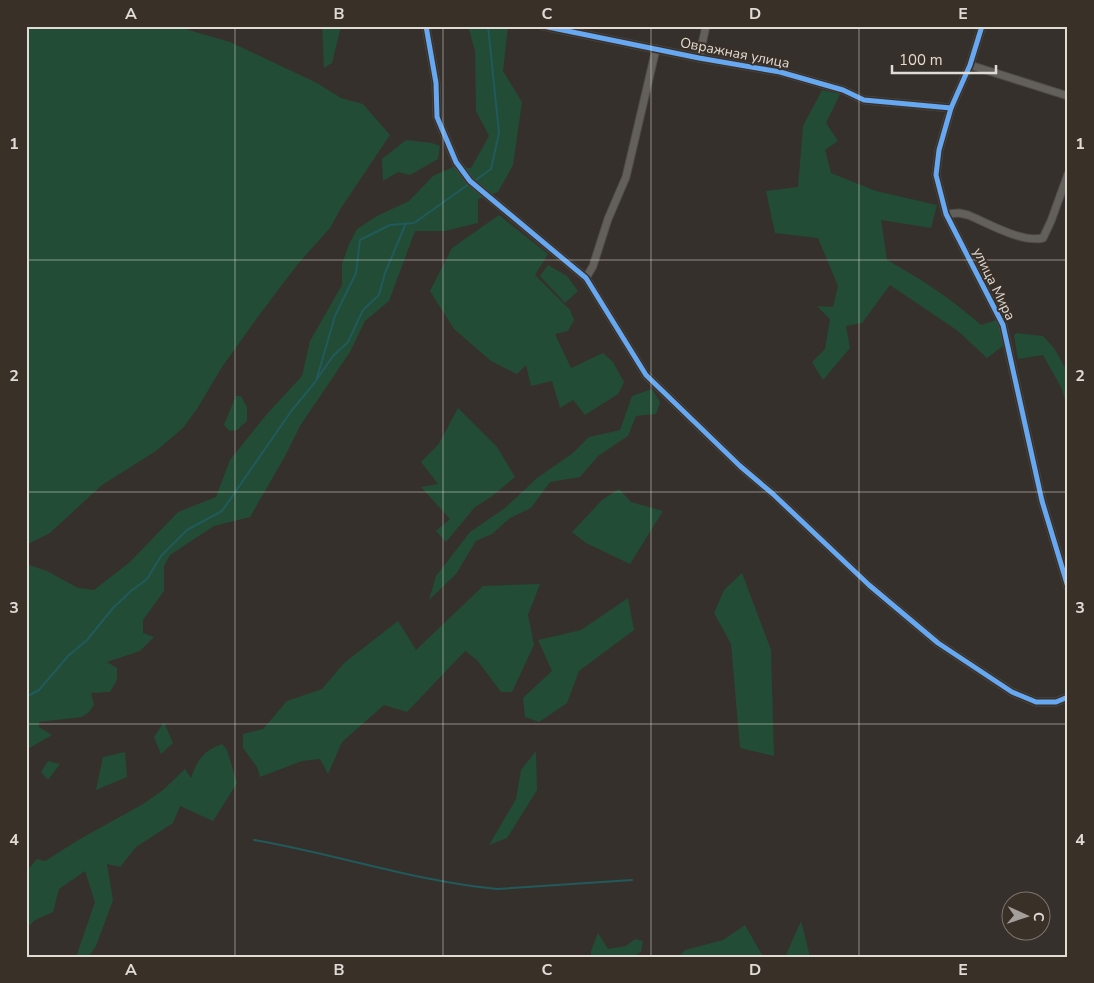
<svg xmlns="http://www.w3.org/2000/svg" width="1094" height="983" viewBox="0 0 1094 983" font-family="'Nunito Sans',sans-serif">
<rect width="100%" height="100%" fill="#35302c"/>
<g fill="#224c36">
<path d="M26,26H175L230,42L317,83L341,98L363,104L390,135L341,208L330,228L297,265L257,318L222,367L197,409L183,428L156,451L102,485L50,533L26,545Z"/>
<path d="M322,26H341L332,63L324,68Z"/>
<path d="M468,26H508L503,71L522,102L513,165L498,192L478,199V223L445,231H415L389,301L365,321L350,352L300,426L284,458L250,517L214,526L170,555L164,566V591L143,620V633L154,637L140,651L107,662L117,668V680L110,692L91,693L94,705L89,712L82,717L39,722V727L52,735L26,750V564L47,571L78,588L94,590L130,562L178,512L216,497L230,460L266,415L302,376L310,341L342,285V264L349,244L357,229L377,216L409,201L433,176L453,167L471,168L489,136L476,111L475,51Z"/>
<path d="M822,90L840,94L826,123L838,141L825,150L831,173L876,191L937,205L931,228L881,220L887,260C923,280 950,298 981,325L1000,319L1003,346L987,358L958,331L890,285L862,323L846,326L850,348L823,380L812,362L825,349L830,319L817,306L833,307L838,286L818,238L775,233L766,191L798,187L803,126Z"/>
<path d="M406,140L432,143L440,146L438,159L410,175L398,172L383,181L382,159Z"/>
<path d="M499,215L548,254L535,275L570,310L574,320L568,331L555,334L571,368L603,353L613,362L624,382L618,394L585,415L573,400L560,408L552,381L531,386L526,365L517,374L491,361L454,329L430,291L452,248Z"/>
<path d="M548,265L567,276L578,291L565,303L540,276Z"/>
<path d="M1016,333L1043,336L1054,348L1068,373V412L1062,389L1043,355L1018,359L1014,336Z"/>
<path d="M652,389L660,402L656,414L636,416L628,436L598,456L580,477L550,482L531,508L510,518L492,534L476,541L456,574L429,600L436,576L470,532L505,508L537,478L573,453L589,437L620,430L632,396Z"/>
<path d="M236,396H241L247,407V421L237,430L230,431L224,425Z"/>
<path d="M458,408L497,447L515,477L491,497L475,507L446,542L436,531L450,519L421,487L438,484L421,462L438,445Z"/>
<path d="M619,489L631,502L663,511L630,564L586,543L572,532L602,500Z"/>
<path d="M742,573L771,650L774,756L740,748L731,644L714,613L724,590Z"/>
<path d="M540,584L528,615L534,645L512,692H501L477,660L465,651L407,712L384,705L342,742L328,774L320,759L302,761L260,777L257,767L243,748V734L263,729L287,701L322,689L344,663L398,621L416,650L483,586Z"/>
<path d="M628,598L634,630L579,671L567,703L539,722L525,717L523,698L552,671L538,640L581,630Z"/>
<path d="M164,722L173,743L161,754L154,737Z"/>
<path d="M222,744L227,750L237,783L213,821L180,806L173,823L136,847L120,867L107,864L113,900L96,946L88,957H76L95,902L85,871L59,889L53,912L35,920L26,929V872L37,859L45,861L80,839L143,804L163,790L185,769L191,778C197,760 203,751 222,744Z"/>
<path d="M536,751L537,790L507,838L489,845L516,799L521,770Z"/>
<path d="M125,752L127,777L96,790L103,757Z"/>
<path d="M48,761L60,764L48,780L41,772Z"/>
<path d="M801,921L810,957H785Z"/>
<path d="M745,925L762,955V957H679L685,950L723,940Z"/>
<path d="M598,933L608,949L626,946L635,939L643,941L641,952L633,957H591V951Z"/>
</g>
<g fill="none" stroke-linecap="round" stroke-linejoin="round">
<g stroke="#215a5b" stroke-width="2">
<path d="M473,182L491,169L499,133L488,26"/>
<path d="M317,379L333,356L348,342L363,310L379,295L385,273L406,223"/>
<path d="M26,697L39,690L68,656L87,640L113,608L131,591L147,579L161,556L187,530L222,511L292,410L316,381L335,316L356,273L360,240L390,225L414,223L469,184"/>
<path d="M254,840C336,854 414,881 497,889L632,880"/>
</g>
<g stroke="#504b48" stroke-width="9">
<g id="street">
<path d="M426,26L436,83L437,117L456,162L470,181L586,278L646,375L740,466L773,494L869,585L938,643L1012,692L1036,702H1056L1068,697"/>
<path d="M543,26L699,58L780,72L843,90L864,100L951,108"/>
<path d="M982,26L970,65L951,108L939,150L936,175L946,214L1003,325L1042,501L1068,587"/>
<path d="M699,58L706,26"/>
<path d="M970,65L1068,96"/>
<path d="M946,214L959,213L968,215C988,223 1021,243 1043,238L1051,221L1068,174"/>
<path d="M586,278L593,266L608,219L626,177L656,49"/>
</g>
</g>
<use href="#street" stroke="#635f5b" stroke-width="7"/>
<g stroke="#393028" stroke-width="8">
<g id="cycleway">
<path d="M426,26L436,83L437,117L456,162L470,181L586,278L646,375L740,466L773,494L869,585L938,643L1012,692L1036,702H1056L1068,697"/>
<path d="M543,26L699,58L780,72L843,90L864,100L951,108"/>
<path d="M982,26L970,65L951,108L939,150L936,175L946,214L1003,325L1042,501L1068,587"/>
</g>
</g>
<use href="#cycleway" stroke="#66a8f1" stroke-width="5"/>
</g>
<path fill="none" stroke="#e0dbd5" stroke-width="1" stroke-opacity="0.55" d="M235,26V957M443,26V957M651,26V957M859,26V957M26,260H1068M26,492H1068M26,724H1068"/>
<g text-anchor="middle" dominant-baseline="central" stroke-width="4" stroke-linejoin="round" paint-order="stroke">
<g font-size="14" fill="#e0dbd5" stroke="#393028">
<text transform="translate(735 53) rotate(11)">Овражная улица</text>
<text transform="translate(994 284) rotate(64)">улица Мира</text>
</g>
</g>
<rect width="1094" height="983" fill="none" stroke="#393028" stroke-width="55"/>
<g transform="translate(1026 916) rotate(93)"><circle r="24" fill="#393028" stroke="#7c746d"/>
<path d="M0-4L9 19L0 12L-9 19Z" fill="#a49f9a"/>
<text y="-8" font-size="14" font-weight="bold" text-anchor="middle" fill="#e0dbd5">С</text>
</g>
<path d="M892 65v8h104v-8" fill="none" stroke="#e0dbd5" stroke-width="2.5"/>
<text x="899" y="65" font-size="15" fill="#e0dbd5" stroke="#393028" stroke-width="4" paint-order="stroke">100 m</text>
<rect x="28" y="28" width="1038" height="928" fill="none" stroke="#e0dbd5" stroke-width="2"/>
<g font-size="16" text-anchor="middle" font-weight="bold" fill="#e0dbd5">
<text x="131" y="19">A</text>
<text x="339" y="19">B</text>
<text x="547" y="19">C</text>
<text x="755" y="19">D</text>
<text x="963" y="19">E</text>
<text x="14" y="149">1</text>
<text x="1080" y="149">1</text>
<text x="14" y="381">2</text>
<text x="1080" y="381">2</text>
<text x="14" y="613">3</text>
<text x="1080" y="613">3</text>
<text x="14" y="845">4</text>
<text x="1080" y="845">4</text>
<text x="131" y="975">A</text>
<text x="339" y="975">B</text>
<text x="547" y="975">C</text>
<text x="755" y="975">D</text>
<text x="963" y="975">E</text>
</g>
</svg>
